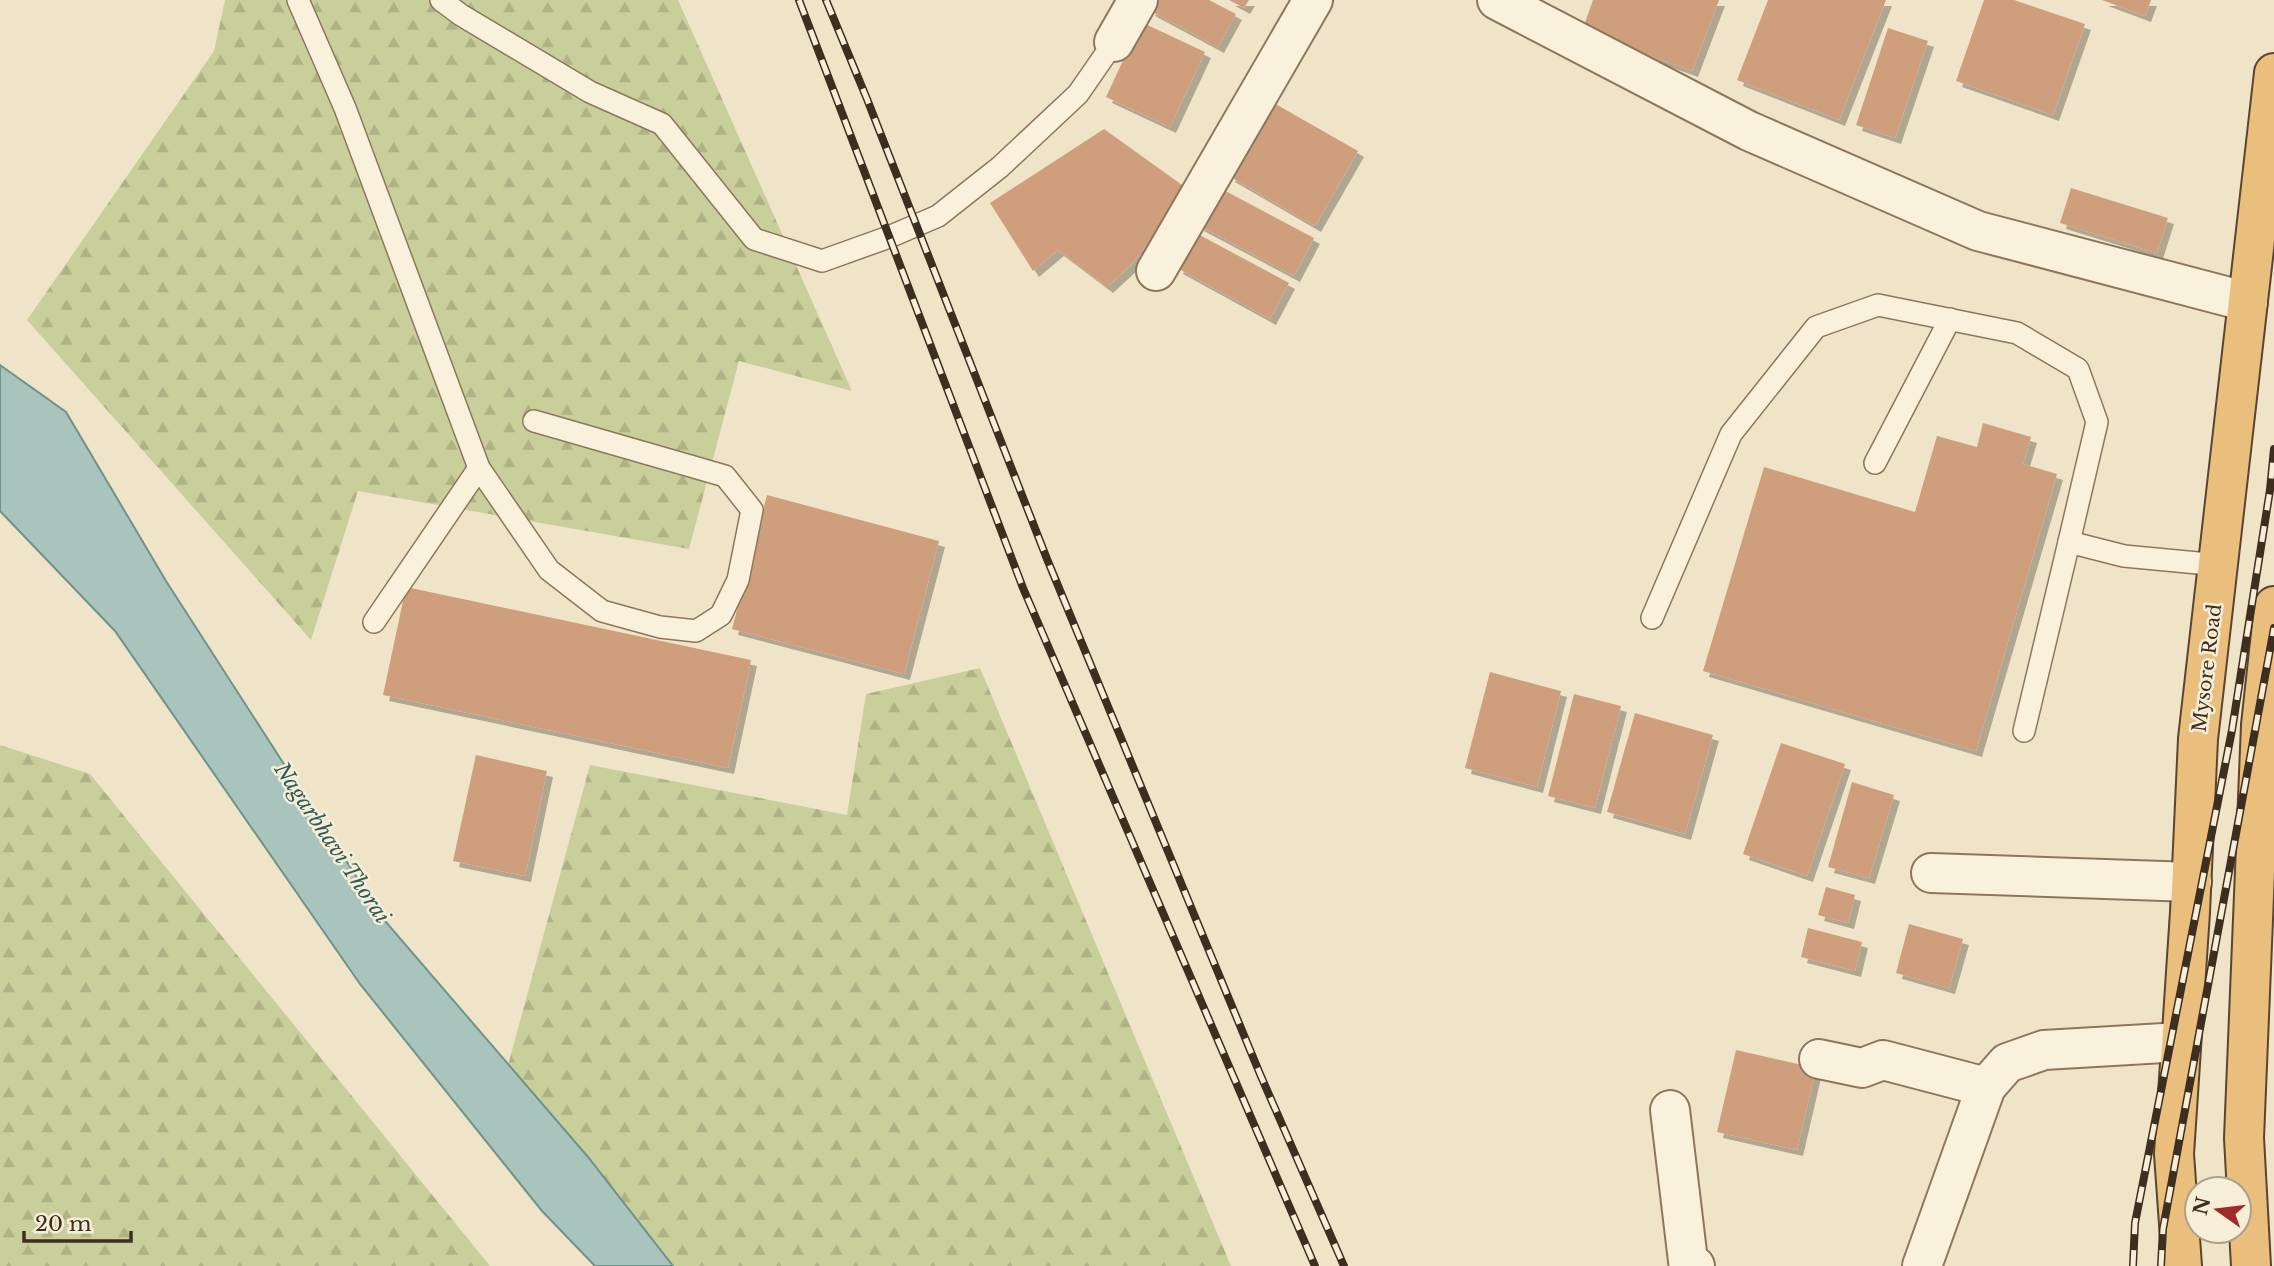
<svg xmlns="http://www.w3.org/2000/svg" width="2274" height="1266" viewBox="0 0 2274 1266" font-family="'Libre Baskerville',serif">
<defs>
<pattern id="forest-firs" width="22" height="20" patternUnits="userSpaceOnUse" patternTransform="scale(1.75)"><rect width="22" height="20" fill="#c9cf9b"/><path d="M5 1l3.5 6h-7zM16 11l3.5 6h-7z" fill="#aeb285"/></pattern>
<filter id="shadow"><feDropShadow dx="6" dy="6" stdDeviation="0" flood-color="#0004"/></filter>
</defs>
<rect width="100%" height="100%" fill="#f0e4c8"/>
<g fill="url(#forest-firs)">
<path d="M225,0H678L852,391L739,361L689,549L358,491L311,640L27,320L214,51Z"/>
<path d="M980,668L1231,1266H673L588,1157L508,1065L590,765L847,815L866,694Z"/>
<path d="M0,745L90,774L490,1266H0Z"/>
</g>
<path fill="#a9c4bc" stroke="#6f938a" stroke-width="2" d="M0,365L66,412L166,581L385,921L588,1157L673,1266H595L542,1211L360,984L115,631L0,511Z"/>
<g fill="#cf9f7d" filter="url(#shadow)">
<path d="M1155,0H1209L1236,14L1218,47L1149,10Z"/>
<path d="M1229,0H1249L1244,8Z"/>
<path d="M1593,0H1719L1692,71L1582,31Z"/>
<path d="M1768,0H1886L1839,120L1737,80Z"/>
<path d="M1984,0H2014L2085,24L2053,115L1956,81Z"/>
<path d="M2102,0H2151L2145,16Z"/>
<path d="M1141,22L1205,52L1170,127L1106,97Z"/>
<path d="M1888,28L1928,41L1895,138L1856,125Z"/>
<path d="M1272,102L1358,151L1315,226L1229,176Z"/>
<path d="M1104,129L1189,190L1132,264L1107,287L1058,250L1033,271L990,203Z"/>
<path d="M1218,187L1314,238L1294,276L1198,225Z"/>
<path d="M2071,188L2168,218L2157,253L2060,223Z"/>
<path d="M1196,233L1289,283L1270,319L1177,268Z"/>
<path d="M1983,423L2031,437L2023,464L2057,474L1976,751L1703,671L1764,467L1915,512L1937,436L1977,447Z"/>
<path d="M767,495L939,541L904,674L732,629Z"/>
<path d="M406,587L751,660L728,768L383,695Z"/>
<path d="M1490,672L1561,691L1537,787L1465,768Z"/>
<path d="M1574,694L1621,706L1595,808L1548,796Z"/>
<path d="M1635,713L1713,735L1685,834L1607,812Z"/>
<path d="M1781,743L1845,764L1807,876L1743,854Z"/>
<path d="M476,755L547,771L525,876L453,861Z"/>
<path d="M1852,782L1894,795L1869,878L1828,867Z"/>
<path d="M1826,887L1855,895L1848,923L1818,915Z"/>
<path d="M1909,924L1963,939L1949,988L1896,973Z"/>
<path d="M1808,928L1862,942L1855,971L1801,957Z"/>
<path d="M1736,1050L1816,1068L1797,1150L1717,1132Z"/>
</g>
<g fill="none" stroke-linecap="round" stroke-linejoin="round">
<g stroke="#8d765c" stroke-width="24">
<g id="service">
<path d="M298,0L345,108L479,468L549,570L602,611L660,627L696,631L721,615L738,580L752,510L725,476L534,421"/>
<path d="M441,0L461,15L590,92L662,124L754,239L822,261L889,237L938,216L1000,167L1078,94L1114,42"/>
<path d="M1875,463L1950,319"/>
<path d="M1652,618L1731,434L1816,327L1878,305L2017,333L2078,369L2097,422L2069,542"/>
<path d="M374,622L479,468"/>
<path d="M2024,731L2069,542L2124,556L2219,565"/>
</g>
</g>
<g stroke="#8d765c" stroke-width="42">
<g id="minor">
<path d="M1497,0L1749,131L1978,231L2248,302"/>
<path d="M1114,42L1138,0"/>
<path d="M1156,271L1313,0"/>
<path d="M1931,873L2192,882"/>
<path d="M1819,1059L1862,1068L1883,1060L1986,1087"/>
<path d="M1670,1110L1688,1261L1695,1266"/>
<path d="M1922,1266L1986,1087L2007,1063L2044,1050L2181,1042"/>
</g>
</g>
<g stroke="#5b4430" stroke-width="42">
<g id="trunk">
<path d="M2182,1266L2174,1154L2190,912L2198,739L2274,73"/>
<path d="M2251,1266L2244,1138L2261,725L2274,606"/>
</g>
</g>
<use href="#service" stroke="#faf1dc" stroke-width="21"/>
<use href="#minor" stroke="#faf1dc" stroke-width="38"/>
<use href="#trunk" stroke="#eabe7c" stroke-width="38"/>
<g stroke="#3d2e20" stroke-width="8">
<g id="rail">
<path d="M799,0L1023,588L1315,1266"/>
<path d="M826,0L867,99L1047,559L1260,1074L1344,1266"/>
<path d="M2133,1266L2135,1223L2232,730L2270,490L2274,449"/>
<path d="M2161,1266L2163,1229L2274,628"/>
</g>
</g>
<use href="#rail" stroke="#f7eed8" stroke-width="5" stroke-dasharray="16" stroke-linecap="butt"/>
</g>
<g text-anchor="middle" dominant-baseline="central" stroke-width="5" stroke-linejoin="round" paint-order="stroke">
<g font-size="19" fill="#3d2e20" stroke="#f7eed8">
<text transform="translate(2207 668) rotate(-83)">Mysore Road</text>
</g>
<g font-size="21" font-style="italic" fill="#2f5d5a" stroke="#f7eed8">
<text transform="translate(332 843) rotate(56)">Nagarbhavi Thorai</text>
</g>
</g>
<g transform="translate(2218 1210) rotate(284)"><circle r="33" fill="#f7eed8" stroke="#ada18e" stroke-width="2"/>
<path d="M0-5L12 26L0 18L-12 26Z" fill="#9e2a2b"/>
<text y="-10" font-size="19" font-weight="bold" text-anchor="middle" fill="#3d2e20">N</text>
</g>
<path d="M24 1231v10h107v-10" fill="none" stroke="#3d2e20" stroke-width="3.5"/>
<text x="35" y="1231" font-size="21" fill="#3d2e20" stroke="#f7eed8" stroke-width="5" paint-order="stroke">20 m</text>
</svg>
